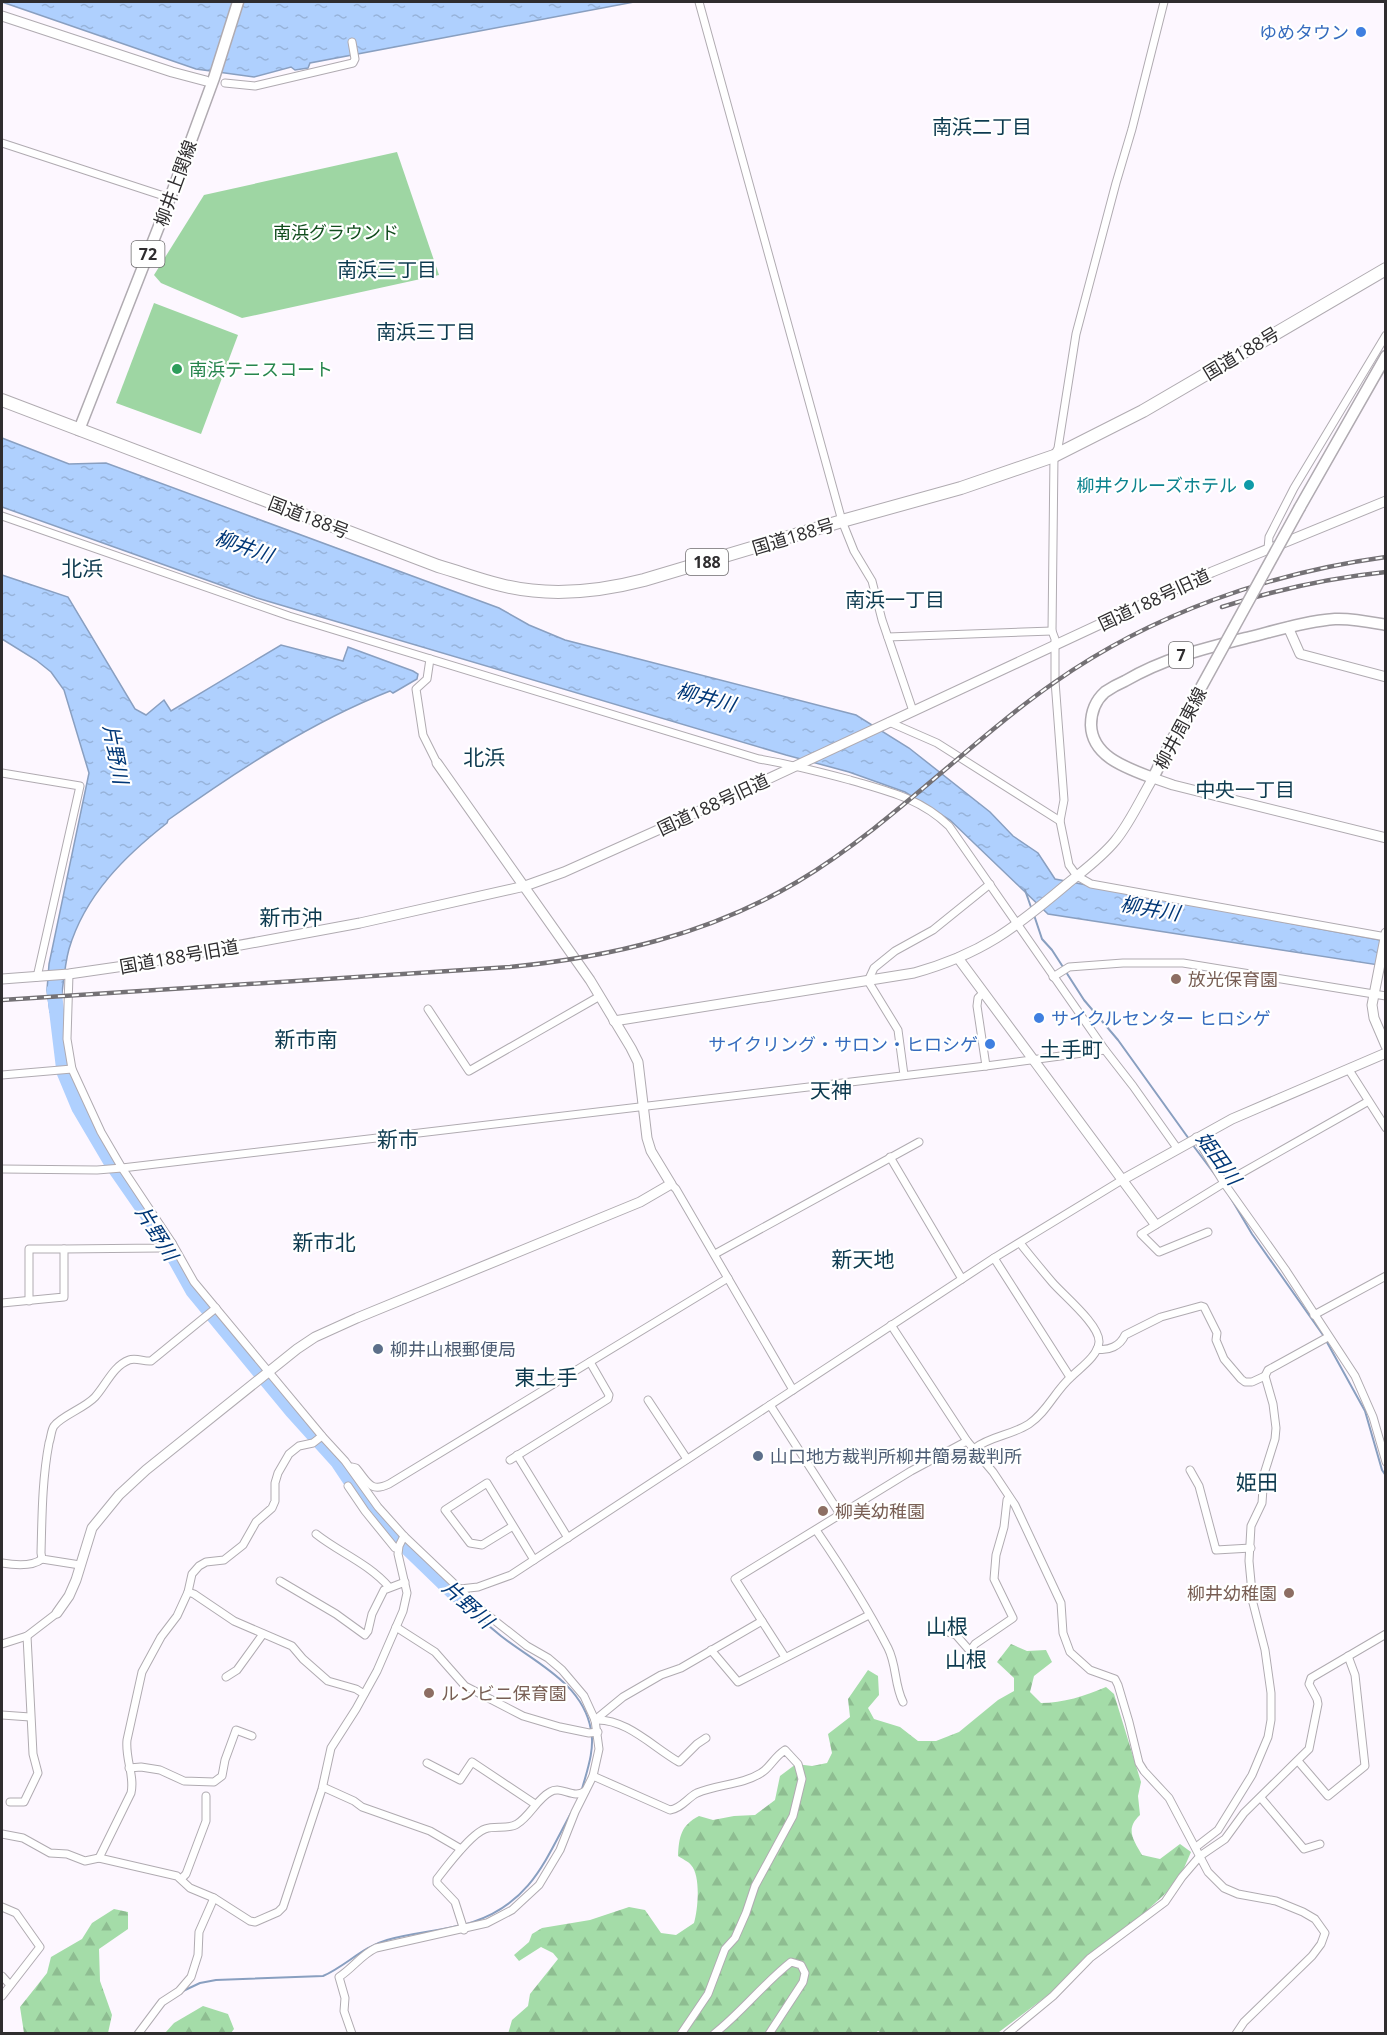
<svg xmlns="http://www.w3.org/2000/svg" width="1387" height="2035" viewBox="0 0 1387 2035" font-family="'Open Sans','Noto Sans JP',sans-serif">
<defs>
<pattern id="forest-firs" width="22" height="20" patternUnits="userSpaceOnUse" patternTransform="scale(1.5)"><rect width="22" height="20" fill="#a4dca8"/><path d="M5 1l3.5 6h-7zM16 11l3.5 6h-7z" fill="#8ebd91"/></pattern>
<pattern id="water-ripples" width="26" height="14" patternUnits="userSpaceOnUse" patternTransform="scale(1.5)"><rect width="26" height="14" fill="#afd0fe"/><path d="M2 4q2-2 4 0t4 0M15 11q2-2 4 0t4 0" fill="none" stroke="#97b3da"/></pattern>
</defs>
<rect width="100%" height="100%" fill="#fdf7ff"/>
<g fill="url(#forest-firs)">
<path d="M1011,1644L1027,1651L1046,1650L1052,1662L1034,1676L1030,1692L1041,1703C1063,1703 1085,1696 1106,1687L1114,1694L1141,1782L1138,1796L1140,1815C1125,1829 1133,1839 1142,1855L1160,1859L1180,1844L1191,1852L1184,1868L1166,1893L1142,1915L1083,1959L1060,1986L999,2032L994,2033L884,2034L878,2031L874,2034H508L512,2020L528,2006L530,1994L558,1959L553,1953L541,1947L519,1961L514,1955L529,1942L532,1934L542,1928L590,1920L629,1907L645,1910L661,1933L676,1935L694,1923C698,1909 701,1876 691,1865C688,1861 682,1859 678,1856C679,1837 681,1825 699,1816L713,1820L734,1816L755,1815L775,1800L780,1776L796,1764L812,1766L827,1763L832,1753L828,1734L850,1717L848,1699L868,1670L878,1676L879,1695L868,1708L874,1719L900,1727L918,1741H936L959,1732L998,1700L1014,1691V1678L997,1662Z"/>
<path d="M114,1909L128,1912V1929L99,1949L100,1981L112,2015L108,2033H24L20,2007L47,1973L51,1957L82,1939L92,1923Z"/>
<path d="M203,2006L228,2014L234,2029L231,2033H165L174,2023Z"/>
</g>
<g fill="#9ed6a3">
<path d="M397,152L439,275L242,318L161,283L154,275L204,195Z"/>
<path d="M154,303L238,335L201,434L116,403Z"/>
</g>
<g fill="url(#water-ripples)" stroke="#899fc0" stroke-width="1.5">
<path d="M2,2H634L310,63L308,68L295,70L291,67L254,77L196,69Z"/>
<path d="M2,438L69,464L106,463L499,608L529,625L565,640L856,715L909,748L990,812L1013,836L1038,853L1055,879L1385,941V966L1048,914L950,820L905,792L849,772L786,755L257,598L2,507Z"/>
<path d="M2,575L68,597L135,709L146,715L164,700L171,711L281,645L343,661L348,647L413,671L418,674L417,679L393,693L390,691C311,722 237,771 168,820L167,823C125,856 85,895 69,949C64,967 63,989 60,1008L50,1012L47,990L49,964L89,773L64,690L51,672L36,660L2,639Z"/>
</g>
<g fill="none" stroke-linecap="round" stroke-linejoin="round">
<g stroke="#899fc0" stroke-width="2">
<path d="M1025,890L1032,910"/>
<path d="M1034,915L1042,939L1052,950L1063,967"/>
<path d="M1066,972L1084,1000L1118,1040L1189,1139"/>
<path d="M1192,1144L1219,1180"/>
<path d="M1229,1195L1252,1234L1323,1335L1365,1411L1382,1470L1386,1476"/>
<path d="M456,1595C470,1610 485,1623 501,1636C534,1662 583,1683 591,1730C595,1749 587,1771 582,1789"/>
<path d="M183,1991L200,1983L216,1980L323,1976C346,1966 362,1947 387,1940C415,1932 445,1931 473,1922C530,1903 545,1861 571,1813"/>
</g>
<path stroke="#afd0fe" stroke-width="15" d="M54,990L64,1072L79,1108L112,1164L164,1239L193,1291L292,1411L338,1462L366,1504L395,1536L456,1595"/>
<g stroke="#b0abb1" stroke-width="9">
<g id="street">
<path d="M699,2L842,521L854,551L872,581L882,620L913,711"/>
<path d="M1164,2L1132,129L1116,183L1076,334L1058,448L1054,456L1052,631L1055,639V681L1064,800L1060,821L1069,865L1077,876L1091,884L1386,937"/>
<path d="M225,83L255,86L353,63L355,59L352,42"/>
<path d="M2,143L170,198"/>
<path d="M2,516L289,616L759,759C790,764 820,772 850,780C887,791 920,798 949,826L1105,1050L1133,1086L1177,1148"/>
<path d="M1268,549L1269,537L1294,488L1386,335"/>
<path d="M888,637L1052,631"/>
<path d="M430,659L427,679L416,689L423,735L437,763"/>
<path d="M889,722L937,743L1060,821"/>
<path d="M2,773L80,786L37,977"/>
<path d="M69,974L67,1039L72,1069L101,1132L122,1168L172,1243L194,1282L322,1436L345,1461L378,1507L404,1536L485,1613L527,1646L548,1658L562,1670L584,1696L595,1720L599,1749L593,1776L575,1812L560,1850L539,1885L512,1910L487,1923L376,1948C361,1955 353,1968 339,1977L345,1998L344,2011L352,2034"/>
<path d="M1053,977L1069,967L1123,963H1183L1386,996"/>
<path d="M983,993L978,998L977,1006L986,1066"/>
<path d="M428,1009L469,1071L600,996"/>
<path d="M1349,1070L1386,1128"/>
<path d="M2,1075L72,1069"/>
<path d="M904,1075L898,1030L868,981L874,968L895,951L933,930L990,884"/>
<path d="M1196,1137L1224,1183L1285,1269L1355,1376L1373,1417L1386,1462"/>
<path d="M890,1157L962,1279"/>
<path d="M2,1169L97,1170L122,1168L986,1066L1105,1050"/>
<path d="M671,1184L676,1189L793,1390"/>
<path d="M1208,1232L1159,1252L1141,1234L1224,1183L1367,1102"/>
<path d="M715,1254L919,1142"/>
<path d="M994,1258L1070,1377"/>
<path d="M29,1301V1249H64"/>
<path d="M2,1303L64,1297V1249L160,1248L172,1243"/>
<path d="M1314,1315L1386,1276"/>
<path d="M891,1325L967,1441L993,1472L1015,1505L1061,1603L1063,1633L1070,1652L1090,1670L1115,1679L1118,1685L1129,1722L1139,1763L1144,1771L1169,1798L1208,1872L1224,1888L1238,1894L1276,1901L1303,1912L1315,1919L1325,1933L1321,1944L1312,1956L1244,2022L1236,2034"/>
<path d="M1097,1349C1109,1351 1120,1346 1125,1335L1161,1317L1201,1306L1204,1307L1217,1333L1216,1340L1224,1359L1241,1379L1245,1382H1252L1265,1376"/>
<path d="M648,1400L687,1459"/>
<path d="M770,1405L840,1514"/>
<path d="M322,1436L313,1443L299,1446L289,1454L278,1473L275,1483V1501L272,1508L256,1522L243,1545L224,1560L206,1562L199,1566L192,1574L188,1592L177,1616L161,1637L142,1672L127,1740C125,1759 135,1776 131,1793L99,1858L177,1876L190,1888L214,1898L250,1921L255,1922L278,1912L283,1907L322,1789L331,1748L356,1709L377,1671L403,1611L407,1593L398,1554L399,1546L404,1536"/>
<path d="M975,1448C991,1436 1012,1435 1029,1424C1047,1412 1055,1391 1071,1377C1080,1368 1098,1356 1099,1342C1100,1325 1063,1295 1052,1282C1041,1269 1030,1256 1020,1243"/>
<path d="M517,1455L568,1538"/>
<path d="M510,1460L608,1399L609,1395L590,1362"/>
<path d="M352,1467L356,1468C368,1482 370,1493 389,1484L728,1278"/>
<path d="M1190,1470L1199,1486L1216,1550L1251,1548"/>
<path d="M348,1486L365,1511L395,1548H398"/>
<path d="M513,1526L482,1545L470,1543L445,1510L487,1483L534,1560"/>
<path d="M816,1530C842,1568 867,1607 888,1648C897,1666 894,1684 903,1702"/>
<path d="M316,1534C340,1553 368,1563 389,1587"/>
<path d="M2,1563C14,1565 32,1567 42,1559"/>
<path d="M80,1565L42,1559L41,1553C42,1517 42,1480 49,1443C51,1438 51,1430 54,1426C61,1416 85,1408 95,1397C106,1385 113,1366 129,1360C136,1357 144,1362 151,1361L216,1308"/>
<path d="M280,1581L336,1614L365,1635L368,1631L372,1614L384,1590L405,1582"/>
<path d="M460,1589L478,1587L511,1575L994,1258L1122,1180"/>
<path d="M188,1592L194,1594L234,1621L292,1646L303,1659L328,1681L356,1689L364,1694"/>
<path d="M396,1627L435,1652L465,1686L523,1716L560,1727L589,1733L598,1732"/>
<path d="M948,1632L956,1635L970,1651L975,1644L1013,1618L994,1579L996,1555L1004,1527L1007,1500L1009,1497"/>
<path d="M2,1644L27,1636L57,1613"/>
<path d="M711,1650L738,1682L869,1615"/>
<path d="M785,1657L735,1579L911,1471L967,1441"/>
<path d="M226,1677L237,1670L263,1634"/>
<path d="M2,1715L30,1717"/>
<path d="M595,1720L623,1697L661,1675L681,1668L762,1621"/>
<path d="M595,1720C626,1718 654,1748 679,1762L697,1744L706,1738"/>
<path d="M1298,1761L1328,1796L1365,1766L1355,1675L1348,1656"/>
<path d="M427,1763L460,1780L472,1762L535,1804"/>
<path d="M129,1768L141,1767L160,1770L184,1781L214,1782L222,1776L225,1760L236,1730L252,1736"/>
<path d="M593,1776L670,1810C682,1808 687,1798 697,1793C718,1784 742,1785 761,1773C770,1768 774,1757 785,1750L798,1764L802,1779L793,1816L755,1886L746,1913L735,1938L725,1949L708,1994L681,2034"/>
<path d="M323,1787L354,1801L362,1807L430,1831L461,1849"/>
<path d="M1261,1798L1304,1849L1320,1844"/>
<path d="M10,1802H24L38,1773L33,1754L27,1636"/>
<path d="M2,1834L23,1838L50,1853L67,1854L85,1861L99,1858"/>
<path d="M1196,1847L1218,1830L1252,1775L1268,1737L1271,1720V1693L1265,1650L1253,1603L1249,1561L1251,1526L1262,1503L1264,1474L1275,1439L1276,1428L1273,1404L1265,1376L1268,1370L1328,1337"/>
<path d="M182,1878L186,1874L206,1821V1796"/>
<path d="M2,1907L16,1913L40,1947L2,1996"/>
<path d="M464,1930L455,1902L437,1883V1879C447,1866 471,1834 485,1829C495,1825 508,1830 517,1824C530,1816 537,1799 550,1792C562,1785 573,1800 585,1791"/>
<path d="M2,1976L10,1985"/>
<path d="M138,2034L162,2002L179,1991L191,1977L198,1955L199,1932L214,1898"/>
<path d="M714,2034C742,2012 763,1984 791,1962L801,1965L805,1973L803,1982L769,2034"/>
<path d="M1007,2034L1053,1996L1090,1958L1165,1902L1182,1877L1200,1856L1225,1839L1244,1813L1309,1749L1318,1704L1317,1699L1309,1684L1311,1678L1386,1634"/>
</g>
</g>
<g stroke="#b0abb1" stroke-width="11">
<g id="secondary">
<path d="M2,16L172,72L206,81"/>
<path d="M1288,627L1300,654L1386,677"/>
<path d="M1386,933L1372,1005L1374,1018L1386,1046"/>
<path d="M958,958L1155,1224"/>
<path d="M2,979L69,974L138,964L360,923L525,886L564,872L669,825L1212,572L1386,501"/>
<path d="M614,1021L914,973C982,954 1015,928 1067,884C1084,870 1101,858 1115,841C1130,823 1141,798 1153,778L1173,785L1386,838"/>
<path d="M1122,1180L1232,1119L1386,1053"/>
<path d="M57,1613L69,1596L76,1580L92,1528L119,1495L146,1470L297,1349L315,1337L357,1318L640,1202L671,1184L651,1151L647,1138L638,1062L631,1048L590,980L437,763"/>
</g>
</g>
<g stroke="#b0abb1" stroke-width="13">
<g id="primary">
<path d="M79,430L170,198L214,78L238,2"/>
<path d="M1300,507L1386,356"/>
<path d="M1170,744L1153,778C1127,768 1092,757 1091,725C1091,712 1095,701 1105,692C1111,688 1118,684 1125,681C1164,658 1206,648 1250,637C1278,630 1307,621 1335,619C1352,618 1370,622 1386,625"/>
</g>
</g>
<g stroke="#b0abb1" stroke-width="14">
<path id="highway" d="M2,400L438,566C459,572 480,580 501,585C548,597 598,592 644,580L842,521L961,488L1054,456L1143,411L1386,269"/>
</g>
<use href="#street" stroke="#fff" stroke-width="7"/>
<use href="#secondary" stroke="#fff" stroke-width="9"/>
<use href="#primary" stroke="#fff" stroke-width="10"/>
<use href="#highway" stroke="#fff" stroke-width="12"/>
<g stroke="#747175" stroke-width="4.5">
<g id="rail">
<path d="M1222,607C1275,590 1329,578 1386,572"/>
<path d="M2,1000L510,967C611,957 709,934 797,882C891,826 966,744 1055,682C1152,614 1269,573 1386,557"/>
</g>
</g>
<use href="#rail" stroke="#fff" stroke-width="2" stroke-dasharray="7" stroke-linecap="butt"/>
<g stroke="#b0abb1" stroke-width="13" stroke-linecap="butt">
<path id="primary-bridge" d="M1170,744L1300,507"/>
</g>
<use href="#primary-bridge" stroke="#fff" stroke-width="10"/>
</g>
<g fill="#3f7fe0" stroke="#fff" stroke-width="2">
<circle cx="1361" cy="32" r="6"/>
<circle cx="1039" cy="1018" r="6"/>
<circle cx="990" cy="1044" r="6"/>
</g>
<circle fill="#2e9e5b" stroke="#fff" stroke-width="2" cx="177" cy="369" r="6"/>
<circle fill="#0f9aa8" stroke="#fff" stroke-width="2" cx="1249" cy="485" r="6"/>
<g fill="#8d6e63" stroke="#fff" stroke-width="2">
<circle cx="1176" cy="979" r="6"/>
<circle cx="823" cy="1511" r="6"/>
<circle cx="1289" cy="1593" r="6"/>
<circle cx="429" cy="1693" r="6"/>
</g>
<g fill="#5c6f8a" stroke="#fff" stroke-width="2">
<circle cx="378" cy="1349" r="6"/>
<circle cx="758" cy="1456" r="6"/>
</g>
<g text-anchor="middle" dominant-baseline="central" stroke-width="4.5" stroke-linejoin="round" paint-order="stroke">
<g fill="#fff" stroke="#6d6c6d" stroke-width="1.5">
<rect x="131.5" y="241" width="33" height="26" rx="4.5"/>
<rect x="686" y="549" width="42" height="26" rx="4.5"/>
<rect x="1169" y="642" width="24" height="26" rx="4.5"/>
</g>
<g font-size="16" font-weight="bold" fill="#2f2d2f">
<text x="148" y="254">72</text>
<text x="707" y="562">188</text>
<text x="1181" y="655">7</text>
</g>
<g font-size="18" fill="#366cbe" stroke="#fff" text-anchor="end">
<text x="1349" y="32">ゆめタウン</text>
<text x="1051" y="1018" text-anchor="start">サイクルセンター ヒロシゲ</text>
<text x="978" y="1044">サイクリング・サロン・ヒロシゲ</text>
</g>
<g font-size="18" fill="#2f2d2f" stroke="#fff">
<text transform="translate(175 183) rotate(-70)">柳井上関線</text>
<text transform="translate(1241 353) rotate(-31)">国道188号</text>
<text transform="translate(309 517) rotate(21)">国道188号</text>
<text transform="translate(793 536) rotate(-17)">国道188号</text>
<text transform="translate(1154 599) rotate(-25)">国道188号旧道</text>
<text transform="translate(1180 728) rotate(-62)">柳井周東線</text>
<text transform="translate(713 804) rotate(-25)">国道188号旧道</text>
<text transform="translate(179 956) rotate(-10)">国道188号旧道</text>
</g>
<g font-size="18" fill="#114d1d" stroke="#fff">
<text x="336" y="232">南浜グラウンド</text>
</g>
<g font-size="18" fill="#27864d" stroke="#fff" text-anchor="start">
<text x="189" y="369">南浜テニスコート</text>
</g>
<g font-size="18" fill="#0d838f" stroke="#fff" text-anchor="end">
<text x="1237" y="485">柳井クルーズホテル</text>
</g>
<g font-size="18" fill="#785e54" stroke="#fff" text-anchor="start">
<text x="1188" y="979">放光保育園</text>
<text x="835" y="1511">柳美幼稚園</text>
<text x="1277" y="1593" text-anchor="end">柳井幼稚園</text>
<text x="441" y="1693">ルンビニ保育園</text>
</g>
<g font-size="18" fill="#4e5e75" stroke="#fff" text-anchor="start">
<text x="390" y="1349">柳井山根郵便局</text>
<text x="770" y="1456">山口地方裁判所柳井簡易裁判所</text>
</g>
<g font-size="20" fill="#0d3a4f" stroke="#fff">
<text x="982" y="126">南浜二丁目</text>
<text x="387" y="269">南浜三丁目</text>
<text x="426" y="331">南浜三丁目</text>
<text x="895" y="599">南浜一丁目</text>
<text x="1245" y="789">中央一丁目</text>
</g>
<g font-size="20" font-style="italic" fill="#003777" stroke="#fff">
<text transform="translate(244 546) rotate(19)">柳井川</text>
<text transform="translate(706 697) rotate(15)">柳井川</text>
<text transform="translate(116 754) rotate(79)">片野川</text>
<text transform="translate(1150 908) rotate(10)">柳井川</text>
<text transform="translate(1219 1158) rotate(54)">姫田川</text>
<text transform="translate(157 1233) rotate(58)">片野川</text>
<text transform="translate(468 1604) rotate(42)">片野川</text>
</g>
<g font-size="21" fill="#0d3a4f" stroke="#fff">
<text x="82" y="568">北浜</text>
<text x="484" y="757">北浜</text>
<text x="291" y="917">新市沖</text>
<text x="306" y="1039">新市南</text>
<text x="1071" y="1049">土手町</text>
<text x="831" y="1090">天神</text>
<text x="398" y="1139">新市</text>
<text x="324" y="1242">新市北</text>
<text x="863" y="1259">新天地</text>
<text x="546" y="1377">東土手</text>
<text x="1257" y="1482">姫田</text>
<text x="947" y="1626">山根</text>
<text x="966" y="1659">山根</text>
</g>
</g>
<rect width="1387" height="2035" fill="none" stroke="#2f2d2f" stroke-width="6"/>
</svg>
